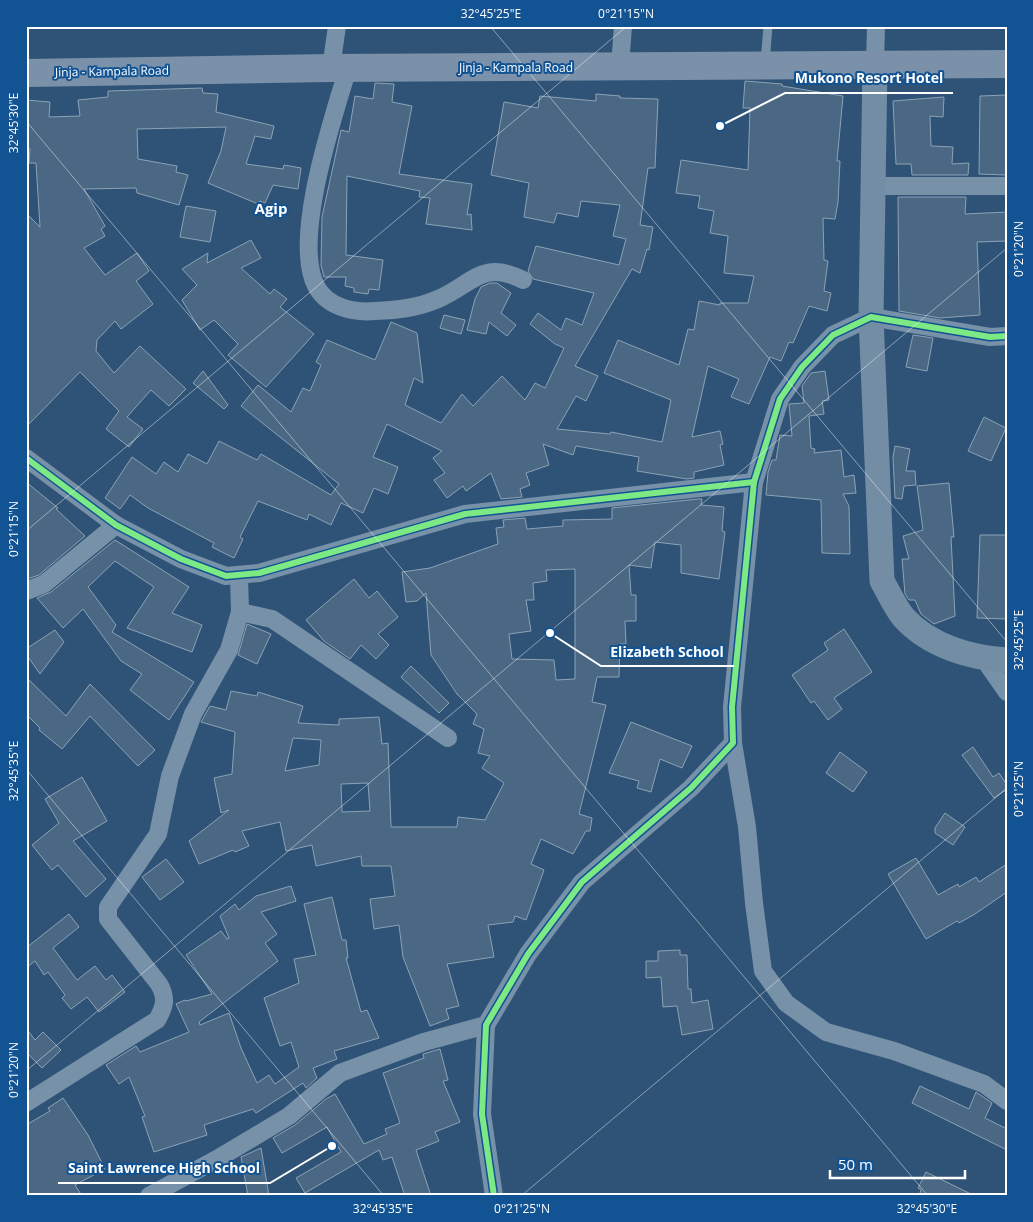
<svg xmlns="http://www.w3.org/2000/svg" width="1033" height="1222" viewBox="0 0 1033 1222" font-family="'Open Sans',sans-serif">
<rect width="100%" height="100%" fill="#2f5376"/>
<g fill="#4a6884" stroke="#8ca2b6" fill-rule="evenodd">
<path d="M745,81L782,84V86L843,96L837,161H840L838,202L835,219L823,218L824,260L828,261L824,291L831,293L827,311L809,306L793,343L789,342L781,361L770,357L749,404L731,397L739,379L708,366L692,437L720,431L723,444L720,445L724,465L694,472V478L687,479L637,471L639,457L576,446L573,455L543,444L549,465L526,473L530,485L520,489L522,497L501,499L491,473L466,491L463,486L447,498L434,480L445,473L433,458L442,451L387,424L373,457L398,467L388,494L374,488L363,513L341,503L331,525L309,514L307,520L258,501L240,537L243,539L234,558L212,547L214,543L148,508L130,495L120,509L105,498L132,457L156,474L164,462L178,472L188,454L207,464L219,441L257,460L261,454L331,495L339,484L241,406L258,385L291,412L303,388L310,391L321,365L316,362L327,340L375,360L391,322L417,333L423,383L414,378L405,405L441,423L462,394L473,406L502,376L525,400L535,383L545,388L564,348L555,344L530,324L538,313L561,330L566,318L582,325L594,293L533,279L528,271L536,246L619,265L626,239L613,236L620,205L581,201L578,217L557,213L554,223L524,217L529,183L491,175L504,102L538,108L540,96L596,101V94L620,96V98L658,99L655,168H648L640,225L653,227L649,250L647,249L640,273L632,269L575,366L598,376L586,401L576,396L557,429L610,434L611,432L662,442L671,400L604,373L618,340L679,365L688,329L694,330L699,301L720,305V303H748L754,276L724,273L728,236L710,233L714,211L698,208L700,196L676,193L681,160L748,170L750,108H743Z"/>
<path d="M375,83L394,84L392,102L412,106L399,174L472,184L467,215L471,214L472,230L426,224L430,198L419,197L420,191L347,176L346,255L383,260L379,290L369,289L368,294L354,292V288L345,286L346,277H324L321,265L322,217L341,130L349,132L355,96L373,99Z"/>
<path d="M202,88L203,93L218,94L216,112L274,126L271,139L255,136L246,164L283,169L284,165L301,168L298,189L273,185L265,203L260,201L258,204L208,183L221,151L226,127L137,129L138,159L177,166L176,172L188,175L179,205L137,193L136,188L84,189L105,226L101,229L105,236L84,248L105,275L137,253L149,271L136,281L153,304L121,329L115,321L97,340L96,351L114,373L140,346L186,389L169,406L151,390L127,417L143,429L129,447L106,429L119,411L80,372L26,427V213L40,227L36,163H29L30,149L26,148V100L50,102L49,117L80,116L78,100L108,97V91Z"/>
<path d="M1007,95V175L979,174L980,96Z"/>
<path d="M944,97L943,117L930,116L931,146L953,147L952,164L969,163L968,175H912L911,164H896L893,101Z"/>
<path d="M898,197H966L965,214L1007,212V241L977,242L980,315L940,318L899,311Z"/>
<path d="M186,206L216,211L210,242L180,237Z"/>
<path d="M251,240L261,258L241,268L270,294L274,289L287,299L280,307L314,334L266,387L228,355L238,344L214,320L200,330L182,300L197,285L182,269L208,253L207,263Z"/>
<path d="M490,283H497L511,293L501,313L516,325L507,336L489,322L486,334L467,330L475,299L481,287Z"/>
<path d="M444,315L465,320L461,334L440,328Z"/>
<path d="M913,335L933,338L927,371L906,367Z"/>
<path d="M203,371L228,405L224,409L193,383Z"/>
<path d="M825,371L829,400L822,401L824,414L809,416L811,448L815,449L814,453L841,450L844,477L854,475L856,493L843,494L849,506L850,554L822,553L821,500L766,495L768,472L772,460H776L780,435L792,436L789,404L804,403L802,386L811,373Z"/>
<path d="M984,417L1006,428L991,461L968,451Z"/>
<path d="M895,446L910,449L906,471H915L916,485L904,486L902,499L895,498L893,457Z"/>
<path d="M26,482L58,508L56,509L85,536L39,575L27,579Z"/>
<path d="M949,483L954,537H951L955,616L934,624L921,614L915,600H909L905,594L902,559H909L903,536L923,530L917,486Z"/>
<path d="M698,499H702L701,505L724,507L722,531L725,532L719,579L681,573V545L655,542L651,568L629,565L631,595H636V621H625L626,644H620L619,677H597L592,702L606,705L579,814L592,818L590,831H586L573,854L541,839L531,864L544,870L526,920L515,916L513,922L488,925L494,957L447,964L459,1006L446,1009L449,1019L430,1026L403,957L399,925L374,929L370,899L395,896L391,866H362L361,856L316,866L312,845L286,851L280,822L242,831L249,846L235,852L233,850L199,864L189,841L229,810L221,813L214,778L232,774L235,732L201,722L210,706L226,710L231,691L257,696L258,692L303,706L298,723L339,725V719L379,717L382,744L388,743L391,827H457L458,817L485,820L504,783L482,768L490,756L478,753L484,729L473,724L477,714L457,694L431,655L426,593L417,601L406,602L402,572L430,568L498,544L496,528L504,527L503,520L525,518L527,529L563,526V520L612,519V508ZM575,569V679L556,680L554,660L512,659L509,634L531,631L526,600H534L533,583L547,581L546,570ZM293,738L321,740L319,765L285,771ZM368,783L370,811L342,812L341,784Z"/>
<path d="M980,535H1007V619L977,618Z"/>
<path d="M115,540L189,587L172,613L202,625L192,652L127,628L154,587L115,561L88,587L116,625L112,632L194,682L169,720L130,690L142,674L121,661L83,609L63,628L37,598L51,592Z"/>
<path d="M354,579L369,598L377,591L398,617L378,634L389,645L376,659L361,645L350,659L324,641L306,620Z"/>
<path d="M247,624L271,634L257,664L238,655Z"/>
<path d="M844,629L872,672L834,698L842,709L828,720L814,701L811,703L792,675L828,650L824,643Z"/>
<path d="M55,630L64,642L40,674L26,654V649Z"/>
<path d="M411,666L449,703L439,713L401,677Z"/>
<path d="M26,677L66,716L90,684L155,750L138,766L90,716L62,749L39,730L40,728L26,714Z"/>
<path d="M631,722L692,746L682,768L660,759L651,792L637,788L639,781L609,773Z"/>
<path d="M973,747L993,777L999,773L1007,785V789L994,798L962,755Z"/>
<path d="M840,752L867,772L853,792L826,773Z"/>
<path d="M82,777L107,821L73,841L106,879L86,897L58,865L52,870L32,845L59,823L45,799Z"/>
<path d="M945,813L965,827L953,845L935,833V828Z"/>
<path d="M916,858L938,895L958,884L959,887L976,877L979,882L1007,864V892L975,914L959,923L957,921L926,939L888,874Z"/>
<path d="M166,859L184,882L160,900L142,877Z"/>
<path d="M291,886L296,901L261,912L277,934L265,943L278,961L199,1022L200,1025L229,1013L241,1048L257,1083L269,1075L275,1084L299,1067L291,1042L280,1046L264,998L299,983L294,959L316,955L304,904L332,897L342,940H346L348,958H346L361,1012L367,1010L379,1038L334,1051L337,1059L313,1068L317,1078L306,1088L303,1083L256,1113L253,1109L204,1125L207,1135L154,1152L142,1117L145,1116L129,1077L119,1084L106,1065L136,1046L140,1052L189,1032L176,1004L185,1000L186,1001L212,994L186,955L221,931L227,939L229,938L220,916L235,904L239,910L256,896Z"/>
<path d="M69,914L79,927L53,948L77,980L95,966L106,980L112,975L125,992L99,1012L87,997L71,1009L62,998L65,995L48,972L44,975L35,961L26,968V948Z"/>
<path d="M680,950V955H687L688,989H691L692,1003L708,1000L713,1029L682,1035L677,1006L663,1007L661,977L646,978V961H658V951Z"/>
<path d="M26,1028L35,1040L43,1032L61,1050L42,1068L26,1052Z"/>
<path d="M440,1049L448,1080L443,1081L460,1122L435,1132L439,1141L416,1150L431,1196H405L392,1157L383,1160L379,1150L305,1193L296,1178L341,1152L327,1127L282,1153L273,1138L295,1125L326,1099L335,1094L364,1144L387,1134L385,1129L400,1123L383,1073L424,1058L423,1054Z"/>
<path d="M920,1086L969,1109L976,1092L992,1103L985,1118L1007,1129V1150L912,1103Z"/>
<path d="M63,1098L88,1135L105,1169L75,1185L82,1196H26V1125L50,1111L48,1108Z"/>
<path d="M261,1148L269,1196H248L241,1157Z"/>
<path d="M926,1172L975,1196H919L921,1190L918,1188Z"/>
</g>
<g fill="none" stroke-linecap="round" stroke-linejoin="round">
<path stroke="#7791a9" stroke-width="9" d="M765,63L768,26"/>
<g stroke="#7791a9" stroke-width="18">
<path d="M875,65L876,26"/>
<path d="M620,66L623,26"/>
<path d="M331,68L337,26"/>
<path d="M348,68C333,118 292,239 316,286C327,307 353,313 375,311C397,310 418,308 438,299C473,284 482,259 523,280"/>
<path d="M874,186H1007"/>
<path d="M26,458L116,525L181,559L226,576L259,573L465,514L754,482"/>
<path d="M26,591L44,584L116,525"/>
<path d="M240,612L272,619L448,738"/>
<path d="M984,659L1007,692"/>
<path d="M733,743L747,827L754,903L763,971L786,1003L826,1032L894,1051L984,1084L1007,1101"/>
<path d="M26,1103L157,1020C165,1006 167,998 159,984L108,919V907L158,834L170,776L193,714L229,650L240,612L239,575"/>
<path d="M149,1196L217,1159L289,1116L340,1073L424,1042L486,1025"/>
<path d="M494,1196L482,1114L486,1025L528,954L582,882L691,788L733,743L732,707L754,482L780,399L802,367L833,335L871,317L990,337L1007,336"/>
</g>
<path stroke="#738da5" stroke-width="25" d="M875,65L871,317L882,581C889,593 895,607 904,618C930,646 970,658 1007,660"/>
<path stroke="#7a91a9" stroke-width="28" d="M26,73L331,68L1007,64"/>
<g stroke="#125393" stroke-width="9">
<g id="cycleway">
<path d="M26,458L116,525L181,559L226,576L259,573L465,514L754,482"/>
<path d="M494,1196L482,1114L486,1025L528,954L582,882L691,788L733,743L732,707L754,482L780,399L802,367L833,335L871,317L990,337L1007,336"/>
</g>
</g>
<use href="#cycleway" stroke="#7ce984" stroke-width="6"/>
</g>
<path fill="none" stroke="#fff" stroke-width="1" stroke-opacity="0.45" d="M490,26L1007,642M26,121L928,1196M26,531L627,26M26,769L384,1196M26,1071L1007,248M521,1196L1007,788"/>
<g text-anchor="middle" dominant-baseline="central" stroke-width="4" stroke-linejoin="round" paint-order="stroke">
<g font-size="12" fill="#fff" stroke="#125393">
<text x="516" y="67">Jinja - Kampala Road</text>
<text transform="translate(112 71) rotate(-1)">Jinja - Kampala Road</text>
</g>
<g font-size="15" font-weight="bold" fill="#fff" stroke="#125393">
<text x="271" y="208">Agip</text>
</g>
</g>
<path fill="none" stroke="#fff" stroke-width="2" d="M720 126L785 93H953M550 633L601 666H734M332 1146L270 1183H58"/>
<g fill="#fff" stroke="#125393" stroke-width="2">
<circle cx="720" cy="126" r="5"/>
<circle cx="550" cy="633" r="5"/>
<circle cx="332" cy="1146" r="5"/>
</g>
<g font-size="14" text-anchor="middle" font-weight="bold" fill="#fff" stroke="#125393" stroke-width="4" stroke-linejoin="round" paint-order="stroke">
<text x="869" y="83">Mukono Resort Hotel</text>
<text x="667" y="657">Elizabeth School</text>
<text x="164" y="1173">Saint Lawrence High School</text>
</g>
<rect width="1033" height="1222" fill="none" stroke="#125393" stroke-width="55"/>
<path d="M830 1170v8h135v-8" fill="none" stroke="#ffffff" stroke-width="2.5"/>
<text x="838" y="1170" font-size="15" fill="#ffffff" stroke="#125393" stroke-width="4" paint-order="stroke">50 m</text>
<rect x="28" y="28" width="978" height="1166" fill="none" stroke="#fff" stroke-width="2"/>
<g font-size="12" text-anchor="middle" fill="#fff">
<text x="491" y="18">32°45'25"E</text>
<text x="626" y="18">0°21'15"N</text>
<text transform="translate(14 123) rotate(-90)" y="4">32°45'30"E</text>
<text transform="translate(1019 249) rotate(-90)" y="4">0°21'20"N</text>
<text transform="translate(14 529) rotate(-90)" y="4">0°21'15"N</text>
<text transform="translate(1019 640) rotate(-90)" y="4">32°45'25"E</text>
<text transform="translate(14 771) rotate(-90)" y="4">32°45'35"E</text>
<text transform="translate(1019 789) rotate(-90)" y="4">0°21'25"N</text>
<text transform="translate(14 1070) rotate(-90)" y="4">0°21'20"N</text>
<text x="383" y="1213">32°45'35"E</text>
<text x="522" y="1213">0°21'25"N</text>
<text x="927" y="1213">32°45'30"E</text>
</g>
</svg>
